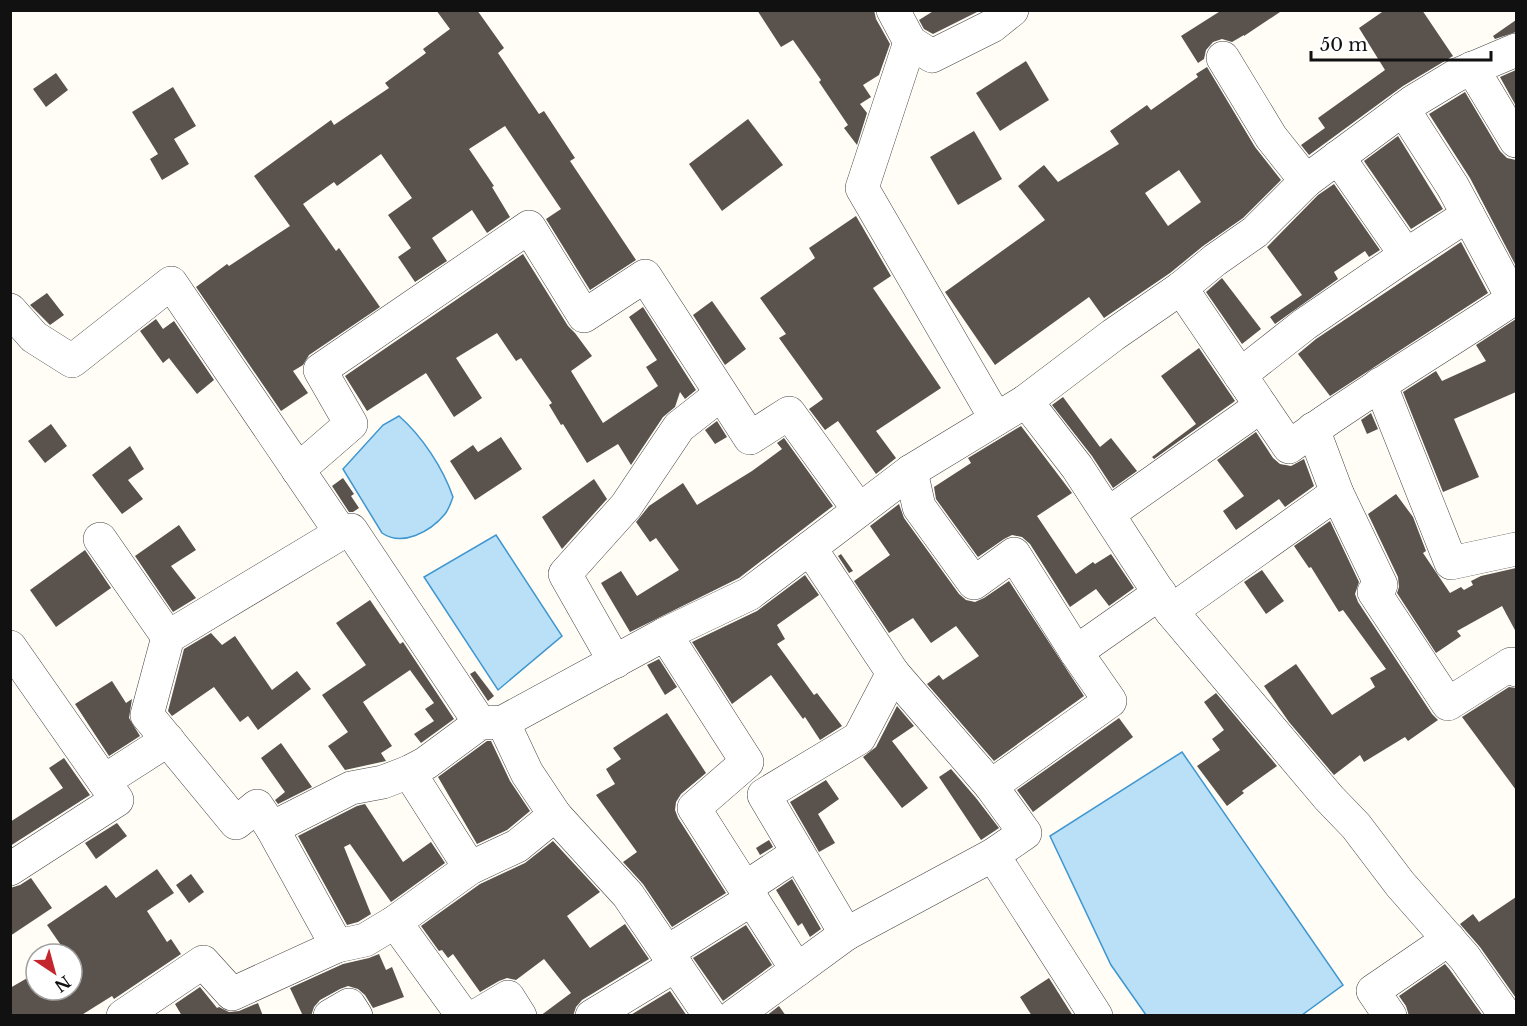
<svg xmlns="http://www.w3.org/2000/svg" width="1527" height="1026" viewBox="0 0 1527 1026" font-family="'Libre Baskerville',serif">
<rect width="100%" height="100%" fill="#fffdf5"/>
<g fill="#b9e0f7" stroke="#3f96cf" stroke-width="1.5">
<path d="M399,416C422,436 443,468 453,497C451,502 449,509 445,514C430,532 402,547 382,533L343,469L383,425Z"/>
<path d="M496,535L562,636L498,690L424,577Z"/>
<path d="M1182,752L1343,985L1302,1015H1146L1111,965L1050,836Z"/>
</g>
<g fill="#5a524d" fill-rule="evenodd">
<path d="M436,10H477L504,48L498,53L539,114L544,111L575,158L570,161L636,260L590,290L546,219L561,209L505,126L469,149L494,186L492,187L510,217L487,233L472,210L432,238L447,261L415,282L398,257L411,248L388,215L412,198L381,154L337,186L334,182L303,204L336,251L339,248L380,307L309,355L303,365L293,371L308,393L281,411L196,287L227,264L229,266L290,226L254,176L331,120L334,125L389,88L385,83L426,53L423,49L450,29Z"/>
<path d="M757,10H874L876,19L890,44L879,75L863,85L871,97L860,104L867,113L857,145L844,128L848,125L819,82L821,80L793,40L781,47Z"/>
<path d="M935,10H981L933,34L924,29L919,20Z"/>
<path d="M1222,10H1283L1244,36V35L1232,42L1222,39L1213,42L1206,50L1204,59L1198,63L1181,36Z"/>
<path d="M1385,10H1422L1453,56L1403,86L1309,155L1301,145L1325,128L1318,118L1385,70L1359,28Z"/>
<path d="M1516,20V32L1495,39L1493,36Z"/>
<path d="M1026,61L1049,100L1000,131L976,93Z"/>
<path d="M1207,67L1255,147L1281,180L1243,218L1203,246L1170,273L1104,318L1089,297L995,365L945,292L1045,220L1018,186L1044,165L1058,182L1119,144L1110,131L1147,105L1151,110L1198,77L1196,74ZM1179,170L1201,202L1168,226L1145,193Z"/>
<path d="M1516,70V106L1500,77Z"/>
<path d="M56,73L68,90L46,107L33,89Z"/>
<path d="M173,87L196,126L174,139L189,164L162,180L150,159L158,154L132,112Z"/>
<path d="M1465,92L1500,151L1507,158L1516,160V266L1470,178L1429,114Z"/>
<path d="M748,119L783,165L722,211L689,164Z"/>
<path d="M974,131L1002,179L958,205L930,157Z"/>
<path d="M1398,136L1443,209L1411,229L1364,161Z"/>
<path d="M1334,184L1380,250L1369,257L1365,251L1334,272L1338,279L1275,324L1270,317L1302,295L1267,247L1318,195Z"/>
<path d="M856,216L891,276L873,288L941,388L876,431L896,458L876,474L838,421L825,430L809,409L823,399L779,338L786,334L760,298L815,258L809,248Z"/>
<path d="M1461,242L1488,293L1330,396L1298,354L1316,339Z"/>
<path d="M523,254L568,326L575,333L592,356L571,371L603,423L658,386L646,367L657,360L629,317L643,307L696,390L685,399L680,392L675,407L663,417L631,465L618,444L587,463L563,424L561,425L549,405L552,403L521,358L516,361L497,333L456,358L482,398L454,417L426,373L367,411L345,376Z"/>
<path d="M1222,278L1261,329L1242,344L1206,292Z"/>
<path d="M47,293L64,315L50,325L30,305Z"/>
<path d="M712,301L746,349L725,365L693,315Z"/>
<path d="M156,319L163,329L174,321L214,380L197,394L169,358L163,363L140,331Z"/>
<path d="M1516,319V392L1454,419L1479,477L1443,492L1403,392L1436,371L1442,381L1486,361L1476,345Z"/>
<path d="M1199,348L1235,401L1154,459L1152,457L1196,424L1161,376Z"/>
<path d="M1063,397L1100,447L1111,438L1137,471L1113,488L1092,456L1052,405Z"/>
<path d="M1371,413L1378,429L1367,434L1361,420Z"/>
<path d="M717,421L727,437L715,444L705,430Z"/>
<path d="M51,424L67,446L45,463L28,441Z"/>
<path d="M1021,426L1072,493L1037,516L1076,574L1093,562L1095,564L1111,554L1134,588L1109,606L1096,589L1070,607L1030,544L1022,537L1012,535L1004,539L978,557L936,499L934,487L971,463L968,458Z"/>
<path d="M1256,432L1273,458L1280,464L1291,466L1304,459L1314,486L1285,507L1279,499L1236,530L1223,511L1244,496L1217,460Z"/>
<path d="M501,437L522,469L475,500L450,461L473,445L478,452Z"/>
<path d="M784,438L833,506L739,578L630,632L601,583L621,571L637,596L679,570L656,538L650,542L636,522L649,506L683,483L697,505L752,471L782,449L777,443Z"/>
<path d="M130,446L144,469L128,480L143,499L122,514L92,475Z"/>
<path d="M343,478L354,494L351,496L359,508L353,512H349L332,486Z"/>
<path d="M594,479L607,499L562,549L542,517Z"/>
<path d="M1396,494L1413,517L1426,551L1423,553L1450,593L1461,587L1464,590L1473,585L1471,581L1481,576L1516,568V632L1502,606L1457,631L1461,636L1436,653L1397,593L1399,587L1398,577L1368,514Z"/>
<path d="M899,504L904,518L959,594L966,600L975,602L984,598L1009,581L1084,696L994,761L927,684L939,675L943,680L979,656L956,626L931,643L913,618L889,633L854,581L890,555L870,526Z"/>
<path d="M1330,521L1359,582L1355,594L1358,602L1432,714L1438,720L1408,741L1405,737L1364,762L1360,755L1334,775L1289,722L1264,686L1296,664L1332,715L1375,687L1370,678L1386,669L1343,610L1339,612L1311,567L1309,568L1294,546Z"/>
<path d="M179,525L196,550L171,566L196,598L173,612L135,556Z"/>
<path d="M85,550L111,588L56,627L30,590Z"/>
<path d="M841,554L853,571L849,573L838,556Z"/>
<path d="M1262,570L1284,601L1266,614L1244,582Z"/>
<path d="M805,575L819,595L777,625L785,639L777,644L814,695L817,693L842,726L820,740L805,717L803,719L771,675L732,704L692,642L757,611Z"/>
<path d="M370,600L400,644L403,642L454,719L421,743L414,734L434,721L425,709L434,703L410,670L363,702L392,746L381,753L386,761L345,770L328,746L348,732L322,695L366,665L336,623Z"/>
<path d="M211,633L222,645L235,636L272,690L297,671L311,689L258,730L248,716L240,722L214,687L172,716L168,711L184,649Z"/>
<path d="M659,659L677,687L665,695L647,665Z"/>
<path d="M475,671L494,696L488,701L470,674Z"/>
<path d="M112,681L126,703L132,699L129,718L140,736L109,756L75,704Z"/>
<path d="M1509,687L1516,688V790L1462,717Z"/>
<path d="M1216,693L1277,766L1242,791L1244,793L1227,806L1197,766L1220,750L1212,739L1224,730L1204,702Z"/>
<path d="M897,706L914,726L892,741L928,788L902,808L863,757L876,747Z"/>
<path d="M667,713L706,773L681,794L676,802L675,810L678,818L726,893L672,927L643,884L623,862L637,852L596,795L615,784L606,769L621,759L613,748Z"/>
<path d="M1119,718L1133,737L1033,812L1017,790Z"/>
<path d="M487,741H491L510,781L530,811L507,830L477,844L438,777Z"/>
<path d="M281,743L312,787L278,804L275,800L285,792L261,758Z"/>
<path d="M64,758L90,795L10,846V822L63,788L49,768Z"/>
<path d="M951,769L976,798L999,828L981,840L939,777Z"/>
<path d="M826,780L839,799L818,814L835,843L819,852L790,802Z"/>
<path d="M365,804L403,862L431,842L445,863L391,902L350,844L344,847L371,914L358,922L347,925L298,836L357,806Z"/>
<path d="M117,823L127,836L96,859L85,843Z"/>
<path d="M769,840L773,847L760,855L756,848Z"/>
<path d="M553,841L600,892L567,916L590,948L625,924L649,959L582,1000L576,1007L573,1016H540L571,993L544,959L516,980L507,978L499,981L480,992L453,954L448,958L442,950L439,951L421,926L480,884L525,863Z"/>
<path d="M157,869L174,893L147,911L167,942L171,939L181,954L114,999L112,996L80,1016H10V988L36,973V990H72V954H67L47,925L106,885L116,898Z"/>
<path d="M191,874L204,892L189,903L176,885Z"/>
<path d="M31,878L52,908L10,936V888L20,885Z"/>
<path d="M792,879L821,929L810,937L802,923L798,926L776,890Z"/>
<path d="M1516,897V998L1480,947L1460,924L1473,914L1479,922Z"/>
<path d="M746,925L772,965L723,1001L693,958Z"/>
<path d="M379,954L386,970L392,967L404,997L373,1008L365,995L358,989L348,986L340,989L320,1000L314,1007L311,1016H303L290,988L343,964L369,958Z"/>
<path d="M1445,964L1450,970L1483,1016H1409L1406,1006L1399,996Z"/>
<path d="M1049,978L1073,1016H1032L1020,997Z"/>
<path d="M200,987L217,1008L219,1007L229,1012L239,1011L258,1003L263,1016H182L175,1004Z"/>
<path d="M670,991L687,1016H629Z"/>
<path d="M779,1006L786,1016H766Z"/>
</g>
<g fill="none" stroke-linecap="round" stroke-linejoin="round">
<g stroke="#444" stroke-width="34">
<g id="minor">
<path d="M893,10L910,42L932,56L992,26L1012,10"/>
<path d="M910,42L862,188L996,419"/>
<path d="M1223,58L1271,137L1306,181"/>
<path d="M1472,68L1516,141"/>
<path d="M1338,157L1406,255L1468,215"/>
<path d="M1181,288L1289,447C1361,394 1438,349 1513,299L1453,187L1403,109"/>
<path d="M10,310L34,337L72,361L171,283L341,533L351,530L480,723"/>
<path d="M1240,375L1305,324L1406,255"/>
<path d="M1380,384L1451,563L1516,549"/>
<path d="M1313,429L1337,493"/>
<path d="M298,470L351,424L320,370L529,227L584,316L645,276L750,438L789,413L859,510"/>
<path d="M911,471L919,507L974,583L1014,554L1076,652L1110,701L991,786L1025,833L993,855L1096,1016"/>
<path d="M1108,514L1261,406"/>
<path d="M341,533L168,637L147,715L236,823L257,806L272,828L351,788L383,782L409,772L426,763L480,723L503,722L665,634L749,594L911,471L1026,401"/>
<path d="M100,539L168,637"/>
<path d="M1171,611L1337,493L1381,585L1374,592L1448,704L1511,664L1516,670"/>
<path d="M665,634L747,762L694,808L797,970"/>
<path d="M10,647L117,800L10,869"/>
<path d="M1076,652L1160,593"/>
<path d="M615,662L565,574L626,506L679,427L721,394"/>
<path d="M893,673L991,786"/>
<path d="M503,722L527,773L555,815L628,895L710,1016"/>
<path d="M409,772L470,868"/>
<path d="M104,781L168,740"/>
<path d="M272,828L337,946L365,940L395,922L470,868L517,846L555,815"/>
<path d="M745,888L798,853"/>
<path d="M395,922L463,1016"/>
<path d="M846,934L993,855"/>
<path d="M667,952L752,899"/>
<path d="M123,1016L203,962L232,994L337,946"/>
<path d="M330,1016L349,1005L356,1016"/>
<path d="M476,1016L508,997L520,1016"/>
<path d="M592,1016L676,965"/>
<path d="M734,1016L846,934L764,795L859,738L893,673L810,548"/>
<path d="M1390,1016L1373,991L1449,939"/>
<path d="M1506,1016L1465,958L1400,884L1356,826L1329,798L1171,611L1077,467L1026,401L1113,335L1181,288L1215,260L1255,232L1306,181L1414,101L1457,75L1516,50"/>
</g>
</g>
<use href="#minor" stroke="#fff" stroke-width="33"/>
</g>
<rect width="1527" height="1026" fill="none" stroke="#111111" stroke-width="24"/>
<g transform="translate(54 972) rotate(144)"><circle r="28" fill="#ffffff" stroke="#a0a0a0" stroke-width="1.5"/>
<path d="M0-4.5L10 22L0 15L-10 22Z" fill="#c4262e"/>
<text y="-9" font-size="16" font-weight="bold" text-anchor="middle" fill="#111111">N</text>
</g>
<path d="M1311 51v9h180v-9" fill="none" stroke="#111111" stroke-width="3"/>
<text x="1320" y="51" font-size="18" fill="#111111" stroke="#ffffff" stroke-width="4.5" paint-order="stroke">50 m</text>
</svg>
